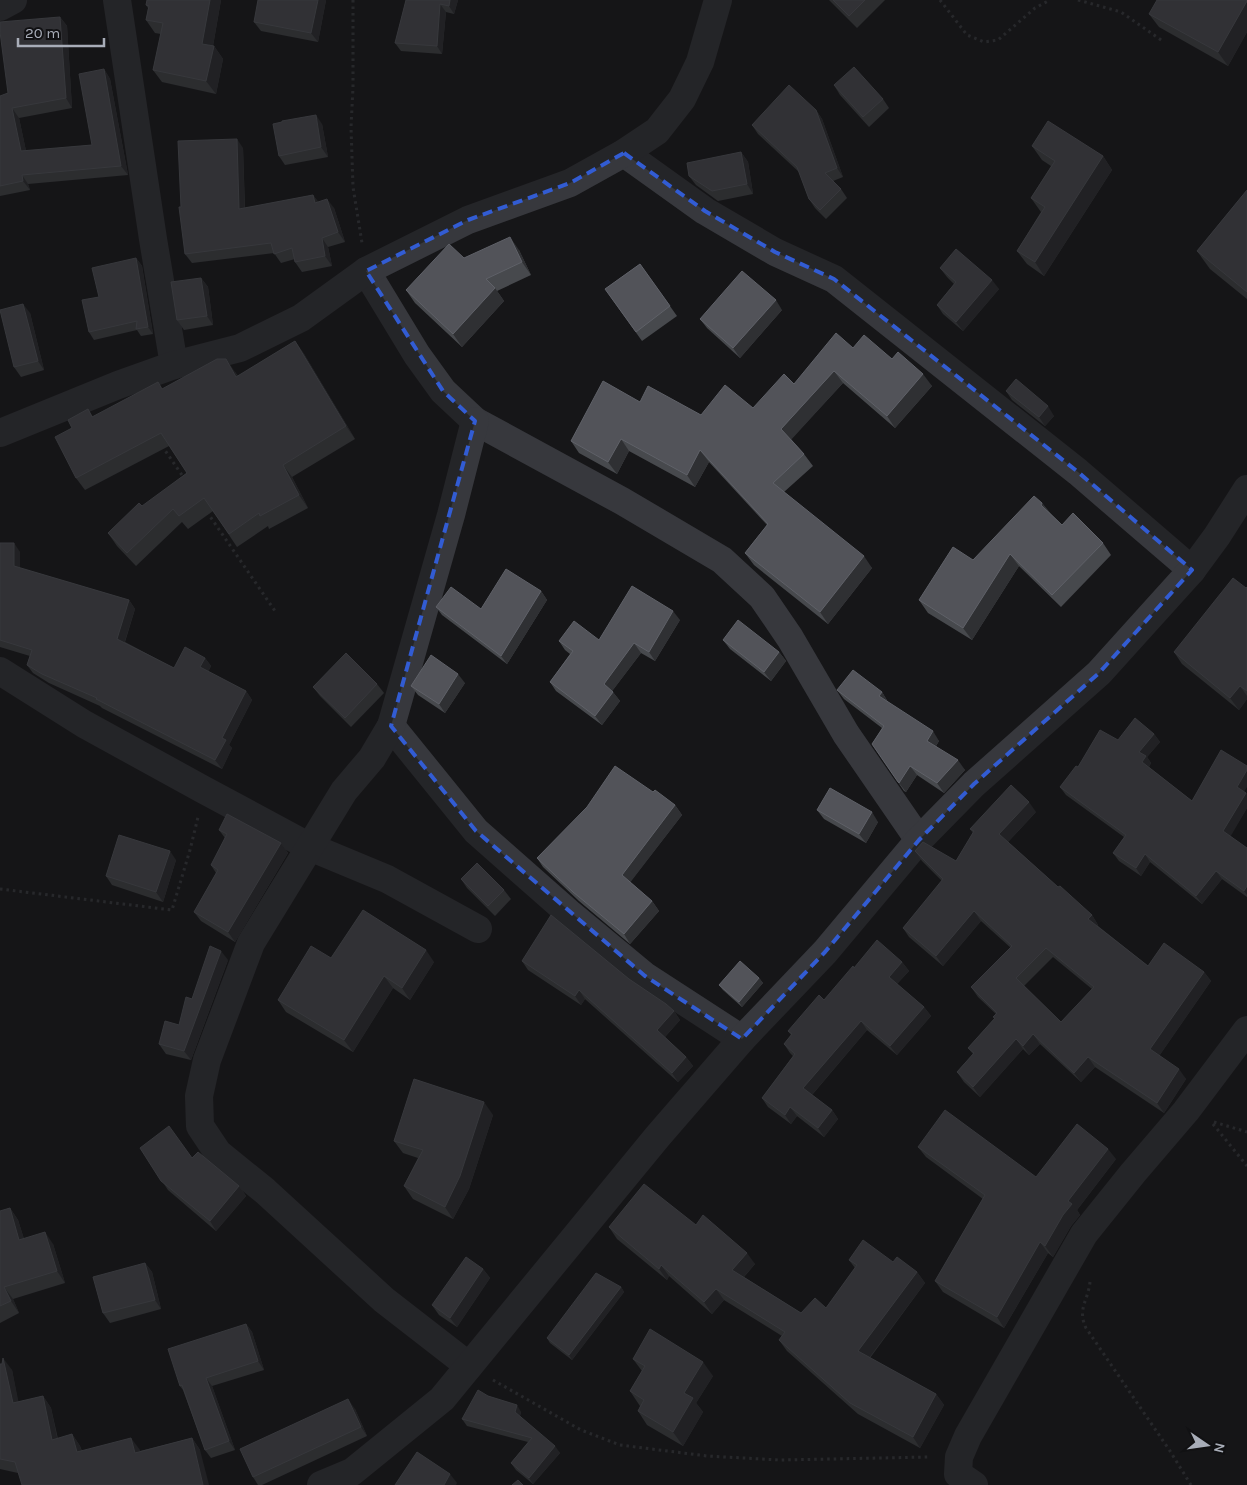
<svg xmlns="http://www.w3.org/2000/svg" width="1247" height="1485" viewBox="0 0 1247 1485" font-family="Karla,sans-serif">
<rect width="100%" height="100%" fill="#161618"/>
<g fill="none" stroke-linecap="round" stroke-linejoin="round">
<g stroke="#3d3f44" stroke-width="3" stroke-dasharray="2.5 4" stroke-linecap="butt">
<path d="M353,0V87L351,127L353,187L362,243"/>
<path d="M940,0L967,35L984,42L998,40L1035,8L1050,0"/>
<path d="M1078,0L1121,12L1164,42"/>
<path d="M162,446L184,478"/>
<path d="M207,512L275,611"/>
<path d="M0,889L172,910L190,850L198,817"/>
<path d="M1214,1122L1247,1132"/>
<path d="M1213,1124L1247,1166"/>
<path d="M1090,1282C1088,1301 1077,1309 1086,1328L1170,1451L1191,1485"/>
<path d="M493,1380L581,1430L620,1445L707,1456L780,1460L930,1457"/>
</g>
<g stroke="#37383d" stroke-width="28">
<path d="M117,0L153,239L174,365"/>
<path d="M0,7L13,0"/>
<path d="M624,153L705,211L775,252L834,279L1078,472L1192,570"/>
<path d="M366,271L417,355L443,391L475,421L622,501L722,560L762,597L790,638L846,734L919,840"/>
<path d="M0,433L118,385L174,365L240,348L301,318L366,271L468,220L570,183L624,153L657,131L682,99L700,62L718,0"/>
<path d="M0,671L84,724L204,790L310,847L387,879L478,929"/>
<path d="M391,726L476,831L569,913L645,976L742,1039"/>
<path d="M469,1366L384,1300L265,1191L218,1153L200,1126L199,1096L207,1060L251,943L344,791L372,758L391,726L451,515L475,421"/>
<path d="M321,1485L352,1472L442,1399L658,1136L742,1039L825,952L919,840L974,784L1099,673L1192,570L1217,536L1247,489"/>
<path d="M974,1485L958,1474L959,1457L968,1436L1084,1234L1133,1173L1186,1111L1247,1030"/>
</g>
</g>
<g fill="#47494d" fill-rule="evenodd">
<path d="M147,0H221L213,46H214L223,59L216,94L162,82L153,70L161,34L155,33L146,20L148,8L146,5Z"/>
<path d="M326,0L318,42L261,31L254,22Z"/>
<path d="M406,0H458L454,14L446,12L442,54L401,51L395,43Z"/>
<path d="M829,0H885L857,28Z"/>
<path d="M1247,0V32L1228,66L1159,27L1149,14Z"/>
<path d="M60,17L67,26L72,108L19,118L26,151L92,145L104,69L110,79L128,175L28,184L30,190L0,196V96L8,93Z"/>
<path d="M834,85L883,99L889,108L869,127L840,95Z"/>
<path d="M816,110L822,119L843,177L833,181L841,189L847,198L826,219L815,208L809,199L799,172L758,134L752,125Z"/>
<path d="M322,124L328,157L285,165L279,156Z"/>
<path d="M1032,146L1103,156L1112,170L1044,276L1027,264L1017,251L1041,212L1031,198L1051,166L1042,160Z"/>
<path d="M243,148L245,208L313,195L318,202L334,208L345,242L328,247L332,266L302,272L295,262V259L281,263L274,253L192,263L185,254L181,207Z"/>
<path d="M741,152L748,162L753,194L718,201L696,185L689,176Z"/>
<path d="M1247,190V299L1210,269L1197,251Z"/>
<path d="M519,250L531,275L497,291L504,301L462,347L415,303L406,290L464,258Z"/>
<path d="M136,258L142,266L153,334L141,336L137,330L94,340L89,332Z"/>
<path d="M640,264L677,316L642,341L605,289Z"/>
<path d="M940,268L999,289L963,331L943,314L937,305L954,284L947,277Z"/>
<path d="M201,278L208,287L213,325L184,330L177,320Z"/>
<path d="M782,310L740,358L707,328L700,319Z"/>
<path d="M30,313L44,370L21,377L14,367Z"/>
<path d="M295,341L304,354L355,439L292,477L308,508L269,529L268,526L237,547L213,511L188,529L182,522L136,566L117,546L108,533L187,473L169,446L85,490L76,478L72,428L88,409L93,417L162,389L235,372L238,376Z"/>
<path d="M853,348L892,359L932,386L895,428L843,383L791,439L804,454L813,466L784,492L872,568L828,624L754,565L745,553L767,525L709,462L695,487L629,451L617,474L579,453L571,441L640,402L701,415L753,408Z"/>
<path d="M1006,391L1054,416L1045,426L1012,400Z"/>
<path d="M1042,503L1051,514L1062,525L1103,543L1111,555L1061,607L1019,566L972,640L928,613L919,600L973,560Z"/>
<path d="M0,543L20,552V568L129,600L135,609L125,642L174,668L205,658L211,666L208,672L246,691L252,700L229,745L232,748L222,769L102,708L100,706L49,683L33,673L27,665L30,656L0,647Z"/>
<path d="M1247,587V699L1239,710L1182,664L1174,652Z"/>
<path d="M541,591L547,600L507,664L442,615L436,607L481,609Z"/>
<path d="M680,620L655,661L641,653L612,691L620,701L602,725L556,691L550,682L570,654L565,650L559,641L599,640Z"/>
<path d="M723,640L779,652L786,661L771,681L730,649Z"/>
<path d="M465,683L445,713L418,695L411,686Z"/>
<path d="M377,684L384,693L351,727L320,696L313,687Z"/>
<path d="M837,690L882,692L888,702L939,741L936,746L965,770L944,793L917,775L906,792L904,791L872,744L882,728L844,699Z"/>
<path d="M1154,734L1160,742L1147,757L1151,763L1149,767L1192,801L1244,792L1247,794V808L1230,836L1247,848V897L1222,879L1202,904L1150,862L1141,876L1119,861L1113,853L1124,837L1066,795L1060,787L1078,767L1118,740Z"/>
<path d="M653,792L675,805L682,815L630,882L652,901L659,911L630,944L579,901L543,867L537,858Z"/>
<path d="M817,810L878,822L866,843L824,819Z"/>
<path d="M1036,812L1008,842L1058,887L1092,915L1098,925V926L1148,966L1204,972L1211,981L1159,1056L1186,1079L1164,1113L1095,1067L1081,1082L1040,1044L1029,1055L1023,1049L980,1097L964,1082L957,1072L973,1054L968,1048L994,1019L996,1014L978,997L971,987L1011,948L981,921L943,966L909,937L903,928L942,881L922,861L915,851L956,861L973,833L970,829ZM1053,957L1092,989L1061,1022L1024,986Z"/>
<path d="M219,830L281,843L288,853L235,942L201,921L194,912L216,873L211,865L225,838Z"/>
<path d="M176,860L163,902L112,885L106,876Z"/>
<path d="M461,879L504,890L511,899L495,916L467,888Z"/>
<path d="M331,958L434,962L410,1000L393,988L353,1052L286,1012L278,1000Z"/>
<path d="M228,960L191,1060L166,1054L159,1044L179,1025L192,999Z"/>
<path d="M522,961L629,979L674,1011L680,1020L665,1037L686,1057L693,1066L678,1082L585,999L581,1005L528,970Z"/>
<path d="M902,962L909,971L897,984L924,1007L931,1016L897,1055L867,1030L812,1095L832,1110L838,1119L824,1137L797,1116L791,1124L768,1107L762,1098L793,1056L790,1053L784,1044L791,1035L788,1031L824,1000L854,968Z"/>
<path d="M759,978L763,983L742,1007L723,990L719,985Z"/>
<path d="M493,1115L469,1189L453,1219L413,1199L404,1186L418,1158L403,1153L394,1141Z"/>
<path d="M918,1147L1036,1177L1116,1159L1077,1210L1080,1215L1071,1226L1053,1257L1048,1253L1004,1328L943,1292L935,1281L983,1199L926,1157Z"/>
<path d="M140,1148L192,1158L239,1186L246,1196L216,1231L168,1190Z"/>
<path d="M10,1208L18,1220L24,1239L53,1244L65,1283L13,1299L19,1313L0,1323V1211Z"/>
<path d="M696,1225L755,1264L744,1277L801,1313L826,1308L855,1268L849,1260L893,1262L917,1272L925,1283L870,1358L936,1394L944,1405L920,1448L858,1414L787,1351L779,1340L782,1336L724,1300L712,1314L669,1276L667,1280L617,1239L609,1227Z"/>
<path d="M145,1263L152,1272L161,1309L110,1323L103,1313Z"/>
<path d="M483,1269L490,1278L457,1327L439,1315L432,1305Z"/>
<path d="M621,1287L624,1292L572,1360L550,1343L547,1338Z"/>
<path d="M246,1324L252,1332L264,1370L212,1386L235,1450L211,1458L205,1450L183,1390L180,1386Z"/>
<path d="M633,1359L713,1376L696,1403L703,1412L683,1446L647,1425L638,1411L640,1406L630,1391L642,1371Z"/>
<path d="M0,1364L12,1370L18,1402L43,1396L51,1408L58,1439L72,1434L80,1446L82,1451L140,1450V1451L192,1438L200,1450L18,1473L0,1469Z"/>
<path d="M488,1396L521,1412L520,1416L560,1453L533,1484L516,1470L511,1463L528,1442L467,1426L462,1419Z"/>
<path d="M355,1409L367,1436L262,1485H258L253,1477Z"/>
</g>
<g fill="#2f3033">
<path d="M210,0H221L211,57L202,44Z"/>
<path d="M318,0H326L318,42L311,33Z"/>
<path d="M450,0H458L454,14L449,6Z"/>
<path d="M1247,1V32L1228,66L1218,52Z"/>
<path d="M440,4L446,12L442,54L437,46Z"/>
<path d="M60,17L67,26L72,108L66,98Z"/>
<path d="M214,46L223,59L216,94L206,81Z"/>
<path d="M104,69L110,79L128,175L121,166Z"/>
<path d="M12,108L19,118L28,160L21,151Z"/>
<path d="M816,110L822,119L843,177L837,168Z"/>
<path d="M316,115L322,124L328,157L321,147Z"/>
<path d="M237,139L243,148L245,219L239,209Z"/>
<path d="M741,152L748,162L753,194L747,184Z"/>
<path d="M1103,156L1112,170L1044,276L1035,262Z"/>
<path d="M22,175L28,184L30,190L23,181Z"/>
<path d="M313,195L320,204L315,203Z"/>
<path d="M327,199L334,208L345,242L338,232Z"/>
<path d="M510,237L519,250L531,275L522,262Z"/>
<path d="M322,238L328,247L332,266L325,256Z"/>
<path d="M136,258L142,266L153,334L148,327Z"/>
<path d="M201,278L208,287L213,325L207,316Z"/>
<path d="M992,280L999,289L963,331L956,322Z"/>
<path d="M495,288L504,301L462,347L453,334Z"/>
<path d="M776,300L782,310L740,358L733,348Z"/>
<path d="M23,304L30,313L44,370L38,361Z"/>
<path d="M295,341L304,354L355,439L346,426Z"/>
<path d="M226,359L235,372L245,390L236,377Z"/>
<path d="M834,371L843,383L790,441L781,429Z"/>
<path d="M923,374L932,386L895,428L887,416Z"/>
<path d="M1048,406L1054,416L1045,426L1039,417Z"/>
<path d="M621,439L629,451L617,474L608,462Z"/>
<path d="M700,450L709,462L695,487L687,475Z"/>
<path d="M283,465L292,477L308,508L299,495Z"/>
<path d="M1042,503L1051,515L1041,505Z"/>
<path d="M14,543L20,552V575L14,566Z"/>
<path d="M1010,554L1019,566L972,640L963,628Z"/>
<path d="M864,556L872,568L828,624L820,612Z"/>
<path d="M541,591L547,600L507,664L501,656Z"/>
<path d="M129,600L135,609L123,647L117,639Z"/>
<path d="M673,611L680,620L655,661L649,652Z"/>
<path d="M634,643L641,653L610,694L604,684Z"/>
<path d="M779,652L786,661L771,681L764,672Z"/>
<path d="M205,658L211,666L206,676L200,667Z"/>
<path d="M458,674L465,683L445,713L439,704Z"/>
<path d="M1240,686L1247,696V699L1239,710L1230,698Z"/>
<path d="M246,691L252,700L229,745L232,748L222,769L215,760L222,738Z"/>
<path d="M613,692L620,701L602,725L595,716Z"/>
<path d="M882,692L888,702L886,706L879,696Z"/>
<path d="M933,731L939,741L933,750L927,741Z"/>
<path d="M1154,734L1160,742L1147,757L1151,763L1147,770L1142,762L1139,752Z"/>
<path d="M958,760L965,770L944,793L937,783Z"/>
<path d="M910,766L917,775L906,792L899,783Z"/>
<path d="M1247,770V787L1242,795L1237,787Z"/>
<path d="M1246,793L1247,794V808L1229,839L1223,831Z"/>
<path d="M1029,802L1036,812L1006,844L999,834Z"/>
<path d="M675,805L682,815L629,884L622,875Z"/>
<path d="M872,812L878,822L866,843L859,834Z"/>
<path d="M281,843L288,853L235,942L228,932Z"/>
<path d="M170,851L176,860L163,902L156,892Z"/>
<path d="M1145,854L1150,862L1141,876L1136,868Z"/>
<path d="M1216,871L1222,879L1202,904L1196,896Z"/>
<path d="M1247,886V895L1244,891Z"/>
<path d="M652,901L659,911L630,944L624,934Z"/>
<path d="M974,911L981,921L943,966L936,956Z"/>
<path d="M1092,915L1098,925L1095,928L1088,919Z"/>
<path d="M426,950L434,962L410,1000L402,988Z"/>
<path d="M221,951L228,960L191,1060L184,1051Z"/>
<path d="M902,962L909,971L895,986L889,977Z"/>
<path d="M1204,972L1211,981L1157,1059L1150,1049Z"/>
<path d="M384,976L393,988L353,1052L344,1040Z"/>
<path d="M759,978L763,983L742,1007L739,1002Z"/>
<path d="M579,990L585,999L581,1005L575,996Z"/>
<path d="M924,1007L931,1016L897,1055L890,1046Z"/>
<path d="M674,1011L680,1020L663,1039L657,1030Z"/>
<path d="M861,1021L867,1030L810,1097L803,1088Z"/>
<path d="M1033,1034L1040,1044L1029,1055L1023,1046Z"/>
<path d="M1016,1039L1023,1049L980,1097L973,1087Z"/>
<path d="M686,1057L693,1066L678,1082L672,1073Z"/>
<path d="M1088,1057L1095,1067L1081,1082L1074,1073Z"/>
<path d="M1179,1069L1186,1079L1164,1113L1157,1103Z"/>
<path d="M484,1102L493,1115L469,1189L453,1219L445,1207Z"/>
<path d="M790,1107L797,1116L791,1124L785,1115Z"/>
<path d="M832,1110L838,1119L824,1137L818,1128Z"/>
<path d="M1108,1149L1116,1159L1077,1210L1080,1215L1071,1226L1053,1257L1045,1246L1068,1201Z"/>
<path d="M239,1186L246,1196L216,1231L210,1221Z"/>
<path d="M10,1208L18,1220L28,1252L19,1240Z"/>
<path d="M45,1232L53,1244L65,1283L57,1271Z"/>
<path d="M1040,1242L1048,1253L1004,1328L997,1317Z"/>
<path d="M747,1253L755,1264L740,1281L732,1270Z"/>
<path d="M145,1263L152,1272L161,1309L155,1300Z"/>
<path d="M661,1265L669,1276L667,1280L659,1269Z"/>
<path d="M483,1269L490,1278L457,1327L450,1318Z"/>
<path d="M917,1272L925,1283L866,1362L858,1351Z"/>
<path d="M4,1287L13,1299L19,1313L11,1301Z"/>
<path d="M621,1287L624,1292L572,1360L569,1355Z"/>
<path d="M716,1289L724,1300L712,1314L704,1302Z"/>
<path d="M246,1324L252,1332L264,1370L258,1361Z"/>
<path d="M3,1358L12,1370L21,1414L13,1403Z"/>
<path d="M703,1362L713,1376L696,1403L703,1412L683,1446L673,1432L684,1393Z"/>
<path d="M206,1378L212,1386L235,1450L229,1441Z"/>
<path d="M936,1394L944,1405L920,1448L913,1437Z"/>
<path d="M43,1396L51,1408L60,1452L52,1440Z"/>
<path d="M348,1399L355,1409L367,1436L361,1427Z"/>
<path d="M517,1405L521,1412L519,1418L515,1412Z"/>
<path d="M72,1434L80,1446L85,1463L77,1452Z"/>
<path d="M131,1438L140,1450L143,1464L135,1453Z"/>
<path d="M192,1438L200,1450L209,1485H203Z"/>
<path d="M555,1446L560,1453L533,1484L529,1478Z"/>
<path d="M450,1474L457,1483L456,1485H444Z"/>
</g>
<g fill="#525359" stroke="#5f6168" fill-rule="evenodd">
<path d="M147,0H210L202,44L214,46L206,81L153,70L163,23L146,20L149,6L146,5Z"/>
<path d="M258,0H318L311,33L254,22Z"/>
<path d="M406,0H450L449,6L440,4L437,46L395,43Z"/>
<path d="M833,0H865L849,16Z"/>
<path d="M1157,0H1247V1L1218,52L1149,14Z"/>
<path d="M60,17L66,98L12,108L21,151L92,145L79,74L104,69L121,166L22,175L23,181L0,186V96L8,93L0,32V22Z"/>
<path d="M854,67L883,99L863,117L834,85Z"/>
<path d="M789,85L816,110L837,168L825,173L841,189L820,210L809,199L797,167L752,125Z"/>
<path d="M316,115L321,147L279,156L273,124L282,122V121Z"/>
<path d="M1048,121L1103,156L1035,262L1017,251L1045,207L1031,198L1055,161L1032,146Z"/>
<path d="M237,139L239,209L313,195L315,203L327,199L338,232L322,238L325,256L295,262L292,248L274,254L271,243L185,254L179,207H181L178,141Z"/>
<path d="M741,152L747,184L712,191L689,176L687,163Z"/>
<path d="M1247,190V292L1197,251Z"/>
<path d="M510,237L522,262L486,279L495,288L453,334L406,290L449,244L464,258Z"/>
<path d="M956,249L992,280L956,322L937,305L956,282L940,268Z"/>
<path d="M136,258L148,327L136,329L137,321L89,332L82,300L99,297L92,268Z"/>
<path d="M640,264L670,306L636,332L605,289Z"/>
<path d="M742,271L776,300L733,348L700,319Z"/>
<path d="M201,278L207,316L177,320L171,282Z"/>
<path d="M23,304L38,361L14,367L0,310Z"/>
<path d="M836,333L853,348L864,335L892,359L898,352L923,374L887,416L834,371L781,429L804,454L773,483L864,556L820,612L745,553L768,524L700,450L687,475L621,439L608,462L571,441L603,381L640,402L648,386L701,415L725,385L753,408L784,374L794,384Z"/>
<path d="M295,341L346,426L283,465L299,495L260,516L259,513L229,534L204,498L179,516L173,509L127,553L108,533L139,503L142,506L187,473L161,433L76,478L55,437L72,428L68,420L88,409L92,417L158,382L162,389L217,359H226L236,377Z"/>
<path d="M1016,379L1048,406L1039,417L1006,391Z"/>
<path d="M1034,496L1042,503L1041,505L1062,525L1073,513L1103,543L1052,595L1010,554L963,628L919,600L953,547L973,560Z"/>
<path d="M0,543H14V566L129,600L117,639L174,668L185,647L205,658L200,667L246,691L222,738L226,740L215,760L96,699L97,698L42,674L27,665L32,650L0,640Z"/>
<path d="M506,569L541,591L501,656L436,607L451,587L481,609Z"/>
<path d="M1233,578L1246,588L1247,587V691L1240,686L1230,698L1174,652Z"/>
<path d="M632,586L673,611L649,652L634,643L604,684L613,692L595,716L550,682L573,651L559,641L574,621L599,640Z"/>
<path d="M738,620L779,652L764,672L723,640Z"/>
<path d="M346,653L377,684L345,718L313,687Z"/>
<path d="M431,655L458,674L439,704L411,686Z"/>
<path d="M853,670L882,692L879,696L933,731L927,741L958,760L937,783L910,766L899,783L898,782L872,744L884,726L837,690Z"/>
<path d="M1135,718L1154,734L1139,752L1146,756L1142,762L1192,801L1221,750L1247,766V770L1237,787L1246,793L1223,831L1247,848V886L1244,891L1216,871L1196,896L1145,854L1136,868L1113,853L1126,835L1060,787L1076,766L1078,767L1100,730L1118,740Z"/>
<path d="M615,766L653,792L655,790L675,805L622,875L652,901L624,934L573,892L537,858L587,807Z"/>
<path d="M1011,785L1029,802L999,834L1058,887L1060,886L1092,915L1088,919L1148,966L1164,943L1204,972L1150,1049L1179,1069L1157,1103L1088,1057L1074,1073L1033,1034L1023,1046L1016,1039L973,1087L957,1072L974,1053L968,1048L995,1018L993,1017L997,1013L971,987L1012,946L974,911L936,956L903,928L943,879L915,851L923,842L956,861L974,831L970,829ZM1046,948L1094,987L1061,1022L1016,978Z"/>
<path d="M830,788L872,812L859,834L817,810Z"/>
<path d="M227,814L281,843L228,932L194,912L218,870L211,865L227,834L219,830Z"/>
<path d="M119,835L170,851L156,892L106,876Z"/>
<path d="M477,863L504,890L488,906L461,879Z"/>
<path d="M363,910L426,950L402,988L384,976L344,1040L278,1000L311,946L331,958Z"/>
<path d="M551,915L629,979L666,1004L674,1011L657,1030L686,1057L672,1073L579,990L575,996L522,961Z"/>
<path d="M877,940L902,962L889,977L924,1007L890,1046L861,1021L803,1088L832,1110L818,1128L790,1107L785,1115L762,1098L795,1054L784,1044L792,1034L788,1031L819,995L824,1000L853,966L854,968Z"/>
<path d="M210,946L221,951L184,1051L159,1044L165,1021L179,1025L186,997L192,999Z"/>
<path d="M740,961L759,978L739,1002L719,985Z"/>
<path d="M414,1079L484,1102L460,1176L445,1207L404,1186L423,1150L394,1141Z"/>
<path d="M945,1110L1036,1177L1077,1124L1108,1149L1068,1201L1072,1204L1063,1215L1045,1246L1040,1242L997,1317L935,1281L985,1195L918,1147Z"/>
<path d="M169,1126L192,1158L198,1152L239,1186L210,1221L161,1181L140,1148Z"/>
<path d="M644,1184L696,1225L703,1215L747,1253L732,1270L801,1313L815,1298L826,1308L857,1265L849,1260L863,1240L893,1262L897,1257L917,1272L858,1351L936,1394L913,1437L850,1403L779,1340L785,1332L716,1289L704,1302L661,1265L659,1269L609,1227Z"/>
<path d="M10,1208L19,1240L45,1232L57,1271L4,1287L11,1301L0,1306V1211Z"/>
<path d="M466,1257L483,1269L450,1318L432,1305Z"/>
<path d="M145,1263L155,1300L103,1313L93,1277Z"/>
<path d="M596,1273L621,1287L569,1355L547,1338Z"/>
<path d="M246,1324L258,1361L206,1378L229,1441L205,1450L182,1385L180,1386L168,1349Z"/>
<path d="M650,1329L703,1362L684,1393L693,1398L673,1432L638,1411L644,1400L630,1391L645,1366L633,1359Z"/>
<path d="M3,1358L13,1403L43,1396L52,1440L72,1434L77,1452L131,1438L135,1453L192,1438L203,1485H22L15,1462L0,1459V1364H2Z"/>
<path d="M478,1390L488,1396L517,1405L515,1412L555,1446L529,1478L511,1463L532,1438L462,1419Z"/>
<path d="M348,1399L361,1427L253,1477L240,1449Z"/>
<path d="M417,1452L450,1474L444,1485H395Z"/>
<path d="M518,1480L523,1485H512Z"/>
</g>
<path d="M0 0H1247V1485H0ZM624,153L705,211L775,252L834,279L1078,472L1192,570L1099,673L974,784L919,840L825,952L742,1039L645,976L476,831L391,726L475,421L443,391L366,271L468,220L570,183Z" fill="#161618" fill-opacity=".55" fill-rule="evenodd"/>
<path fill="none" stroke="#325cd3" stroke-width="4" stroke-dasharray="10 6" stroke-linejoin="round" d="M624,153L705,211L775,252L834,279L1078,472L1192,570L1099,673L974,784L919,840L825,952L742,1039L645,976L476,831L391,726L475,421L443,391L366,271L468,220L570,183Z"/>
<g transform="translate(1207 1445) rotate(103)" stroke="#111113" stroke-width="4" paint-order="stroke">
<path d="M0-4L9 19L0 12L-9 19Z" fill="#a8adb8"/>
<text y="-8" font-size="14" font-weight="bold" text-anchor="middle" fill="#a8adb8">N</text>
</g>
<path d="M18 38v8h86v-8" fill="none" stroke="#a8adb8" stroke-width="2.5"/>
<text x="25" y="38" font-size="15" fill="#a8adb8" stroke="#111113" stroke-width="4" paint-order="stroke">20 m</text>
</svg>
